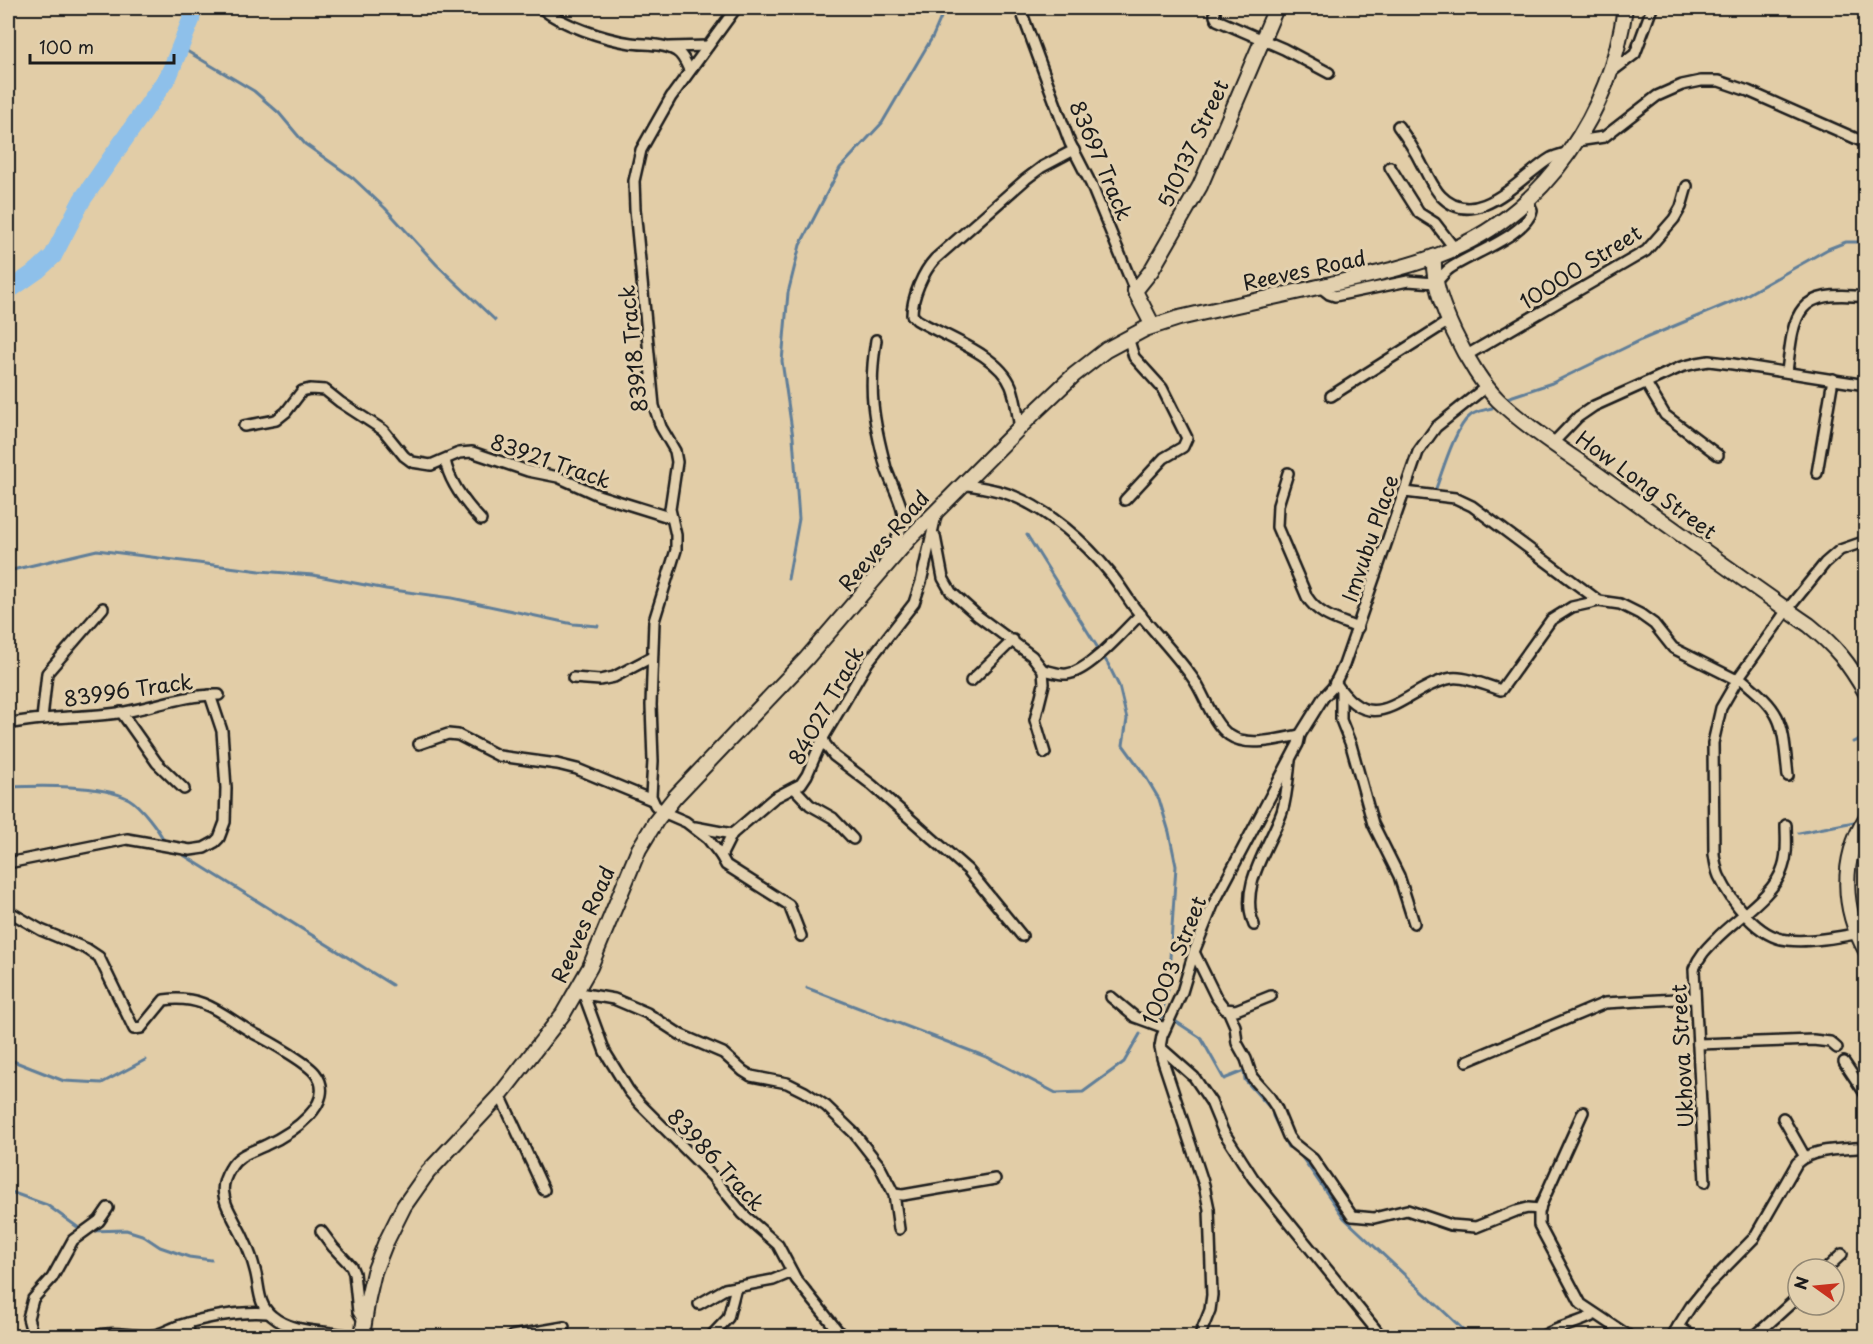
<svg xmlns="http://www.w3.org/2000/svg" width="1873" height="1344" viewBox="0 0 1873 1344" font-family="'Playpen Sans',sans-serif">
<rect width="100%" height="100%" fill="#e2cda7"/>
<filter id="ink" filterUnits="userSpaceOnUse"><feTurbulence type="fractalNoise" baseFrequency=".0167" numOctaves="2"/><feDisplacementMap in="SourceGraphic" scale="12" xChannelSelector="R" yChannelSelector="G"/><feConvolveMatrix kernelMatrix="1 2 1 2 8 2 1 2 1" color-interpolation-filters="sRGB"/></filter>
<g filter="url(#ink)">
<g fill="none" stroke-linecap="round" stroke-linejoin="round">
<g stroke="#607e98" stroke-width="3">
<path d="M180,47L254,91L279,113L305,144L353,178L385,208L437,265L495,320"/>
<path d="M1507,398L1552,383L1641,340L1741,298L1828,249L1846,242H1866"/>
<path d="M1435,491C1442,473 1455,427 1470,416C1475,411 1485,410 1492,408"/>
<path d="M1027,535L1108,664L1119,686L1127,719L1123,745L1144,774L1159,799L1169,832L1176,866L1170,958L1172,967"/>
<path d="M8,571L97,550L260,571L313,575L386,589L452,598L573,624L598,626"/>
<path d="M788,579L799,519L793,437L782,361L788,293L800,245L840,168L882,123L933,36L945,8"/>
<path d="M1853,742L1866,738"/>
<path d="M8,787C38,786 102,784 129,799C141,806 158,829 165,842"/>
<path d="M1799,833L1859,821"/>
<path d="M177,851L392,985"/>
<path d="M807,988L989,1058L1056,1093L1083,1092L1124,1062L1140,1034"/>
<path d="M1161,1017L1171,977"/>
<path d="M1172,1019L1201,1038L1224,1079L1244,1071L1245,1080L1272,1110L1273,1116L1288,1147L1295,1148"/>
<path d="M1151,1020L1166,1015"/>
<path d="M8,1059L64,1081L102,1083L145,1060"/>
<path d="M1299,1153L1344,1218L1470,1336"/>
<path d="M8,1191L47,1205L83,1231"/>
<path d="M90,1231L126,1230L142,1235L160,1247L189,1257L211,1260"/>
</g>
<path stroke="#8ec0ea" stroke-width="18" d="M8,291L38,270L53,256L82,200L169,75L191,20L193,8"/>
<g stroke="#1c1c1c" stroke-width="14">
<g id="street">
<path d="M541,8C562,25 604,39 631,43C645,45 663,43 676,51C683,55 686,63 689,70"/>
<path d="M736,8L671,97L641,150L634,181L635,209L654,406L661,427L675,451L677,462L670,509L676,535V550L654,621L651,705L653,761L651,796L655,805L663,812L686,822L708,839L721,856L732,834L774,798L801,784L807,775L823,738L868,662L914,603L921,582L937,511"/>
<path d="M1020,8L1070,143L1091,184L1135,291"/>
<path d="M1215,8V16L1217,20L1284,49L1329,73"/>
<path d="M670,47L708,46"/>
<path d="M1610,73L1635,54L1652,8"/>
<path d="M1398,126C1407,138 1415,151 1422,165C1428,175 1433,188 1441,196C1477,233 1522,175 1551,158C1557,155 1563,154 1569,152"/>
<path d="M1577,141L1604,137L1657,96L1682,85L1701,81H1719L1748,91L1866,143"/>
<path d="M1390,167L1419,213L1435,223L1455,249"/>
<path d="M1320,287L1329,294L1335,296L1408,281L1435,283C1440,279 1444,273 1449,269C1468,255 1527,235 1532,210L1527,199"/>
<path d="M876,340C868,390 873,420 886,468C890,481 903,505 903,516C903,533 889,549 884,564"/>
<path d="M1467,355L1646,251L1674,219L1681,207L1687,186"/>
<path d="M1787,372C1794,311 1796,289 1866,297"/>
<path d="M1646,383L1665,415L1718,455"/>
<path d="M1331,396L1449,321"/>
<path d="M244,426L276,420L286,412L302,391L310,389L325,390L340,402L383,430L404,456L412,462L431,465L459,453L472,452L528,471L558,477L598,495L672,518"/>
<path d="M1020,427C1017,414 1016,398 1011,386C998,354 945,337 917,320L912,315C912,297 923,272 935,259L1026,179L1042,167L1074,150"/>
<path d="M1553,443L1578,417L1594,406L1681,367L1697,363L1709,361L1733,364L1866,385"/>
<path d="M445,460C449,481 466,504 481,520"/>
<path d="M1288,473L1278,505L1277,527L1307,597C1319,616 1338,620 1358,628"/>
<path d="M1817,473L1833,379"/>
<path d="M962,484C979,487 996,489 1011,495C1049,510 1085,542 1110,573C1119,584 1126,596 1134,607C1153,631 1174,652 1192,677C1205,694 1211,722 1229,735C1247,748 1279,739 1300,735"/>
<path d="M1405,492L1455,498L1472,506L1599,601"/>
<path d="M1125,500L1164,458L1183,447L1187,438L1162,388L1134,357L1128,337"/>
<path d="M935,536L943,578L951,592L978,616L1032,656L1043,670L1044,684L1035,720L1045,753"/>
<path d="M1866,541L1840,550L1825,563L1787,610L1739,677L1721,708L1713,743L1714,854C1715,861 1716,869 1719,876C1731,901 1758,938 1788,940C1809,943 1844,936 1866,932"/>
<path d="M1043,670C1051,671 1059,675 1067,674C1090,671 1124,630 1141,614"/>
<path d="M1739,677C1784,714 1782,719 1788,776"/>
<path d="M573,678L600,680L614,677L652,657"/>
<path d="M971,681L1013,640"/>
<path d="M1335,682C1376,744 1404,687 1452,678C1464,676 1489,686 1501,690L1551,620L1572,607L1599,601L1620,604L1640,614L1654,624L1673,648L1737,680"/>
<path d="M1341,691V720L1351,745L1373,824L1399,876L1414,923"/>
<path d="M121,712L157,763L184,789"/>
<path d="M42,719L47,673L103,608"/>
<path d="M8,724C44,716 82,718 118,713C152,708 185,694 219,695"/>
<path d="M823,738L825,744L834,756L872,785L968,870L1022,936"/>
<path d="M419,744L448,734L458,735L499,756L557,764L577,769L652,800"/>
<path d="M794,788L810,805L833,818L853,839"/>
<path d="M695,827L732,834"/>
<path d="M721,856L726,865L789,905L801,936"/>
<path d="M8,863L127,839L190,850L204,848L215,842L219,838L225,822L226,788L222,731L210,695"/>
<path d="M8,911L41,930L87,949L99,957L134,1029L141,1028L164,1000C205,994 223,1016 255,1034C269,1041 306,1062 315,1073C339,1103 290,1134 266,1145C252,1152 238,1154 230,1169C225,1177 222,1187 224,1195C225,1205 230,1212 234,1220C243,1236 251,1253 255,1270C260,1287 257,1304 272,1316C293,1334 325,1330 350,1336"/>
<path d="M1254,925C1238,886 1269,848 1282,812C1287,796 1288,778 1290,761"/>
<path d="M1194,952L1216,997L1225,1009L1236,1010L1271,996"/>
<path d="M579,993L614,999L647,1013L681,1035L723,1053L743,1071L751,1076L787,1083L805,1092L826,1106L854,1133L879,1165L894,1194L899,1229"/>
<path d="M584,995L605,1052L629,1091L640,1104L712,1176L743,1214L778,1245L796,1279L842,1336"/>
<path d="M1111,997L1135,1017L1165,1028"/>
<path d="M1228,1010L1235,1026L1237,1043L1246,1059L1252,1077L1268,1095L1276,1107L1288,1136L1293,1143L1313,1159L1352,1216L1374,1218L1407,1210L1451,1225L1476,1227L1516,1211L1528,1208L1540,1209"/>
<path d="M1698,1044L1813,1040L1830,1042L1837,1048"/>
<path d="M1160,1047L1194,1077L1211,1102L1223,1131L1253,1178L1381,1336"/>
<path d="M1467,1061L1605,1003L1695,998"/>
<path d="M1844,1062L1866,1095"/>
<path d="M500,1095L544,1190"/>
<path d="M1583,1112L1541,1205L1539,1213V1225L1581,1304L1629,1336"/>
<path d="M1783,1118L1805,1157"/>
<path d="M1705,1182L1694,969C1699,956 1707,948 1716,939C1736,918 1775,895 1783,867C1788,854 1786,839 1786,825"/>
<path d="M894,1194L903,1195L995,1179"/>
<path d="M321,1231L333,1247L351,1266L354,1273L358,1312L364,1322"/>
<path d="M1826,1269L1842,1254"/>
<path d="M699,1304L725,1289L773,1280L792,1272"/>
<path d="M188,1323L189,1336"/>
<path d="M1678,1326L1692,1336"/>
<path d="M1200,1335L1210,1310L1212,1295L1209,1209L1204,1185L1162,1058L1160,1047L1162,1036L1182,992L1194,952L1213,905L1298,744L1300,735L1323,698L1333,687L1344,665L1418,452L1436,427L1487,386"/>
<path d="M33,1336L28,1318L33,1299L52,1278L73,1240L99,1221L108,1208"/>
<path d="M95,1336C114,1330 131,1337 150,1336C161,1335 171,1328 181,1325C208,1317 240,1311 268,1313"/>
<path d="M512,1336L564,1327"/>
<path d="M711,1336L728,1318L736,1287"/>
<path d="M1543,1336C1559,1326 1577,1324 1594,1315"/>
<path d="M1672,1336L1691,1306L1708,1285L1754,1238L1797,1163C1814,1147 1844,1150 1866,1147"/>
<path d="M1755,1336L1798,1297"/>
</g>
</g>
<g stroke="#1c1c1c" stroke-width="18">
<g id="secondary">
<path d="M1434,257C1431,297 1470,372 1498,400C1528,429 1574,457 1608,482C1675,530 1741,578 1809,625C1836,647 1848,662 1866,693"/>
<path d="M1153,326L1135,291L1151,271L1200,186L1276,8"/>
<path d="M1866,818C1840,860 1842,909 1866,951"/>
<path d="M362,1336L368,1298L374,1272L385,1244L404,1206L428,1172L500,1095L563,1014L590,967L639,849L656,821L675,797L806,659L910,538L1034,413L1074,375L1106,350L1145,329L1179,318C1230,306 1280,296 1331,284C1371,275 1411,267 1449,251C1548,209 1611,111 1625,8"/>
</g>
</g>
<use href="#street" stroke="#e2d0ae" stroke-width="9"/>
<use href="#secondary" stroke="#e2d0ae" stroke-width="14"/>
</g>
</g>
<g text-anchor="middle" dominant-baseline="central" stroke-width="6" stroke-linejoin="round" paint-order="stroke">
<g font-size="21" fill="#1c1c1c" stroke="#e2d0ae">
<text transform="translate(1192 143) rotate(-65)">510137 Street</text>
<text transform="translate(1102 160) rotate(67)">83697 Track</text>
<text transform="translate(1580 266) rotate(-32)">10000 Street</text>
<text transform="translate(1304 269) rotate(-12)">Reeves Road</text>
<text transform="translate(632 349) rotate(-96)">83918 Track</text>
<text transform="translate(551 460) rotate(19)">83921 Track</text>
<text transform="translate(1647 484) rotate(36)">How Long Street</text>
<text transform="translate(1369 538) rotate(-71)">Imvubu Place</text>
<text transform="translate(883 540) rotate(-49)">Reeves Road</text>
<text transform="translate(128 689) rotate(-8)">83996 Track</text>
<text transform="translate(825 705) rotate(-61)">84027 Track</text>
<text transform="translate(582 924) rotate(-66)">Reeves Road</text>
<text transform="translate(1173 960) rotate(-68)">10003 Street</text>
<text transform="translate(1681 1056) rotate(-93)">Ukhova Street</text>
<text transform="translate(717 1159) rotate(47)">83986 Track</text>
</g>
</g>
<rect width="1873" height="1344" fill="none" stroke="#e2d0ae" stroke-width="30"/>
<rect x="15" y="15" width="1843" height="1314" fill="none" stroke="#1c1c1c" stroke-width="2" filter="url(#ink)"/>
<g transform="translate(1816 1287) rotate(285)"><circle r="28" fill="#e2d0ae" stroke="#938874" stroke-width="1.5"/>
<path d="M0-4.5L10 22L0 15L-10 22Z" fill="#c8321e"/>
<text y="-9" font-size="16" font-weight="bold" text-anchor="middle" fill="#1c1c1c">N</text>
</g>
<path d="M30 54v9h144v-9" fill="none" stroke="#1c1c1c" stroke-width="3"/>
<text x="39" y="54" font-size="18" fill="#1c1c1c" stroke="#e2d0ae" stroke-width="4.5" paint-order="stroke">100 m</text>
</svg>
